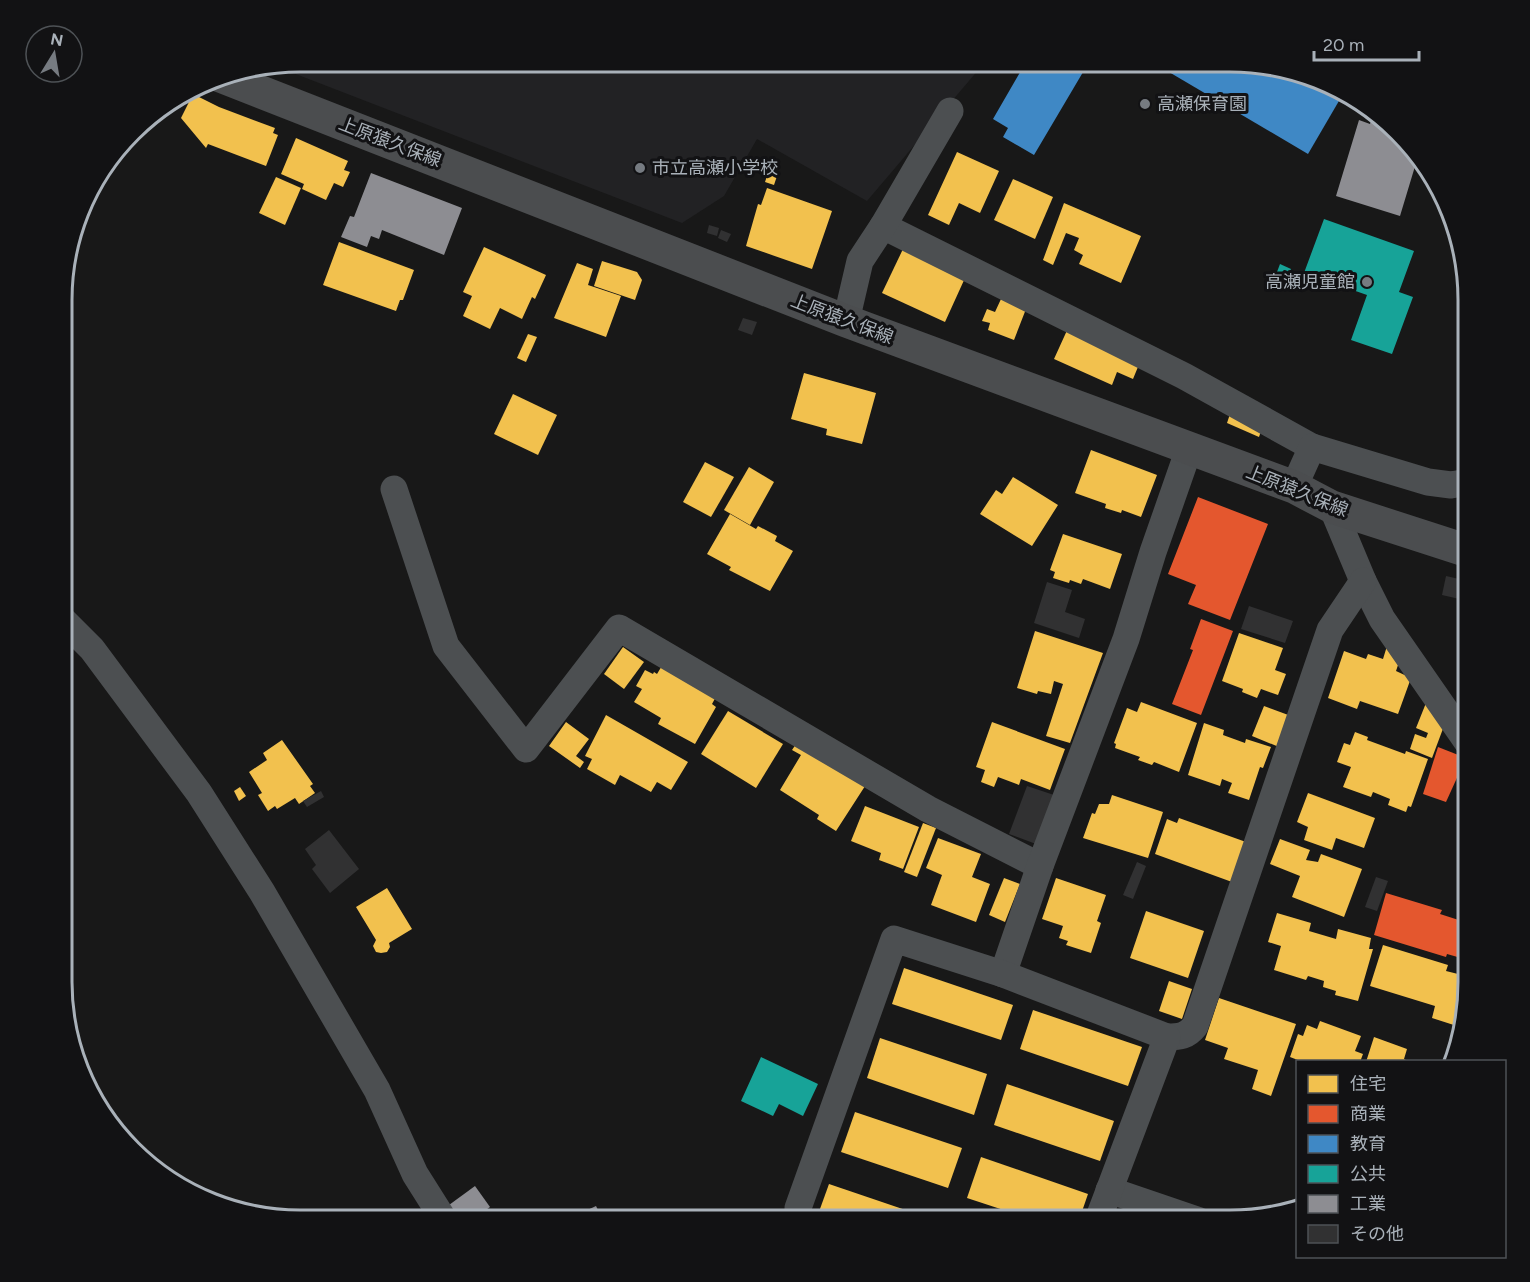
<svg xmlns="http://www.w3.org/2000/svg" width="1530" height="1282" viewBox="0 0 1530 1282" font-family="Figtree,'Noto Sans JP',sans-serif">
<rect width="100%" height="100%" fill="#181818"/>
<path fill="#222224" d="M300,62H985L867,201L757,139L724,196L682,223L275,66Z"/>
<g fill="#f2c14e">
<path d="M193,94L219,107L275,128L273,133L278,135L266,166L208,144L206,148L181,118Z"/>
<path d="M296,138L348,161L344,170L350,172L343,187L334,183L326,200L302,189L304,184L281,174Z"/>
<path d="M957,152L999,171L980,213L959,203L949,225L928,215Z"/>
<path d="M769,170L778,173L774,185L765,182Z"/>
<path d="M276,177L301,188L285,225L259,213Z"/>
<path d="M1013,179L1053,197L1035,239L994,220Z"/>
<path d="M767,188L832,211L812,269L746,246L758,204L761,205Z"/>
<path d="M1064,203L1141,236L1121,283L1079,264L1083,255L1074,250L1079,238L1066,233L1053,265L1043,260Z"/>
<path d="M339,242L414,270L403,300H400L396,311L323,285Z"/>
<path d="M484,247L546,275L535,299L532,297L522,319L500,308L490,329L463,316L472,296L463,292Z"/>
<path d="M903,249L965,278L945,322L882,293Z"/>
<path d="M602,261L637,272L642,280L635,300L594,286Z"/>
<path d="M577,263L593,269L588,285L621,296L606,337L554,318Z"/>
<path d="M1001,299L1026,309L1014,340L988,330L990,323L982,321L987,309L995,312Z"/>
<path d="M1069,326L1140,362L1133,379L1117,372L1112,385L1054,359Z"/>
<path d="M528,334L537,337L526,362L517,358Z"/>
<path d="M804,373L876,393L862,444L826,435L827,429L791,419Z"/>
<path d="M513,394L557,415L538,455L494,434Z"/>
<path d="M1231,411L1262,428L1259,437L1227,423Z"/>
<path d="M1091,450L1157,475L1141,517L1122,510L1121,513L1105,508L1106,504L1075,493Z"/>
<path d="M705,462L734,477L711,517L683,502Z"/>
<path d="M749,467L774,482L750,525L724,510Z"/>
<path d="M1013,477L1058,505L1032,546L980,514L996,490L1002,494Z"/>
<path d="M730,514L756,529L758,526L777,536L775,541L793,551L770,591L729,570L731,567L707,554Z"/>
<path d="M1063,534L1122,554L1110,589L1083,579L1081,584L1070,580L1069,583L1053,578L1055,572L1050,570Z"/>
<path d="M1035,631L1103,653L1070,743L1046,736L1063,684L1054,681L1051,694L1038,691L1037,694L1017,688Z"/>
<path d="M1239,633L1283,648L1275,670L1286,674L1278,695L1261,689L1257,698L1242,692L1243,689L1222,681Z"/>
<path d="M1387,646L1398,665L1396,671L1411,678L1398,714L1360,701L1357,709L1328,698L1344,651L1366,659L1368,654L1383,659Z"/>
<path d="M623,647L644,662L624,689L604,674Z"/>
<path d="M663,664L718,693L712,704L716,707L695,744L658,724L661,718L634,702L642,689L636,686L645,670L653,674L654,672L657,674Z"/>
<path d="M1141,702L1197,723L1179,772L1154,762L1152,765L1138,760L1140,757L1115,748L1116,744L1114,743L1127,708L1137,712Z"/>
<path d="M1426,703L1444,726L1432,758L1410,749L1415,734L1426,738L1428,733L1416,728Z"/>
<path d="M1264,706L1291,716L1279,747L1252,736Z"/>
<path d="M728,711L783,744L756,788L701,754Z"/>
<path d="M606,715L688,762L671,790L657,782L651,792L620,775L615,785L587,769L592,759L585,756Z"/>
<path d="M566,722L589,739L576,756L584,762L580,768L549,746Z"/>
<path d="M992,722L1065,749L1050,790L1021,779L1019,785L998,777L994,787L981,782L985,770L976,767Z"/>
<path d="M1204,723L1224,730L1223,735L1245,743L1246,739L1271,747L1263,768L1260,767L1249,800L1228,793L1232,783L1222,779L1220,786L1188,775Z"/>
<path d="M1355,732L1368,737L1367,740L1405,754L1406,751L1428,759L1411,807L1408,806L1406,812L1388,805L1390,799L1373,792L1371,797L1343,787L1351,767L1337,762L1344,743L1350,745Z"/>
<path d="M282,740L313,784L310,786L315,793L299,804L295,798L277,809L275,806L268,811L258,795L262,793L249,772L267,760L263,753Z"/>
<path d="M798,741L867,783L836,831L817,819L819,815L780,790L801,755L792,750Z"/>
<path d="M240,787L246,796L239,801L234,791Z"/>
<path d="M1308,793L1375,818L1364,848L1336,838L1332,850L1304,840L1308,827L1297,822Z"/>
<path d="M1112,795L1163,812L1148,858L1083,838L1092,813L1095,814L1099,804H1109Z"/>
<path d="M865,806L919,827L903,869L879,860L881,853L851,841Z"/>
<path d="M1179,818L1246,842L1232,882L1155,854L1167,819L1177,823Z"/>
<path d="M923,823L936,828L917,877L904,872Z"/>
<path d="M938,838L981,854L972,877L990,884L976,922L931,905L942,875L926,868Z"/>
<path d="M1280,839L1310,850L1306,860L1318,862L1321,854L1362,869L1344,917L1292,897L1300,876L1270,864Z"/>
<path d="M1004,878L1020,884L1005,922L989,915Z"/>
<path d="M1056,878L1106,895L1097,921L1101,923L1091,953L1066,945L1068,941L1059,938L1063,926L1042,919Z"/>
<path d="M387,888L412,929L389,943L390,947L387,952L381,953L376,952L373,946L376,940L356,907Z"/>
<path d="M1146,911L1204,931L1188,978L1130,958Z"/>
<path d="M1277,913L1311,923L1309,931L1336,939L1338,929L1371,938L1369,949H1373L1358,1001L1335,995L1336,991L1323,987L1324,981L1308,976L1306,980L1274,970L1281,946L1268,942Z"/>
<path d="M1383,945L1448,965L1446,971L1466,976L1464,981L1468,983V998L1460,1027L1432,1018L1435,1006L1370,986Z"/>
<path d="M904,968L1013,1005L1001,1040L892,1004Z"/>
<path d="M1169,981L1192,989L1182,1019L1159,1011Z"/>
<path d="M1219,998L1296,1024L1271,1096L1252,1089L1258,1070L1224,1059L1228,1048L1205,1040Z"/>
<path d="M1033,1010L1142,1047L1128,1086L1020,1049Z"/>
<path d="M1320,1021L1361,1036L1355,1051L1363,1054L1360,1062H1303L1290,1057L1298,1034L1303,1036L1307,1025L1317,1029Z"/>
<path d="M1374,1037L1407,1049L1404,1059L1410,1062H1366Z"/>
<path d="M880,1038L987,1074L974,1115L867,1078Z"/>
<path d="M1007,1084L1114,1121L1100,1161L994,1125Z"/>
<path d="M855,1112L962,1148L948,1188L841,1152Z"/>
<path d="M981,1157L1088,1194L1079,1220H1034L967,1198Z"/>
<path d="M829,1184L935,1220H816Z"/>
</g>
<g fill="#e4572e">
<path d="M1198,497L1268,524L1230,620L1188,604L1196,585L1168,574Z"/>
<path d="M1201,619L1233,631L1201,715L1172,704L1193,650L1190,649Z"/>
<path d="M1438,747L1466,758L1446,802L1423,794Z"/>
<path d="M1466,760L1468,762V789L1460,777Z"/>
<path d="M1386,893L1442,910L1440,914L1468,923V960L1447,954L1446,957L1374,935Z"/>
</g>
<g fill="#3f88c5">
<path d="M1026,62H1089L1034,155L1003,137L1008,128L993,119Z"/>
<path d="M1152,62H1246L1322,80L1343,94L1308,154Z"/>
</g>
<g fill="#17a398">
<path d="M1324,219L1414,251L1399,292L1413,297L1392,354L1351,340L1367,295L1304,273Z"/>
<path d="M1280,264L1291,269L1284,285L1274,280Z"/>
<path d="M761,1057L818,1084L803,1116L779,1104L773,1116L741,1101Z"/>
</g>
<g fill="#8d8d92">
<path d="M1373,114L1399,131L1421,165L1416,163L1400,216L1336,196L1359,120L1370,124Z"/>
<path d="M371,173L462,208L444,255L382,230L379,239L371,236L367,247L341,237L350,216L354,217Z"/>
<path d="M475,1186L490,1207L472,1220H460L449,1205Z"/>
<path d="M596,1206L603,1220H566Z"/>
</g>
<g fill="#313132">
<path d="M709,225L719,228L717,236L707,233Z"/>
<path d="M721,230L731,234L727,242L718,238Z"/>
<path d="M743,318L757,322L752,335L738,330Z"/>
<path d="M1446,576L1468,581V601L1442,595Z"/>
<path d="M1047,582L1072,590L1065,612L1085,619L1079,638L1034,623Z"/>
<path d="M1249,606L1293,621L1285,643L1241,629Z"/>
<path d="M1027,786L1054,795L1036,844L1009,834Z"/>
<path d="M321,791L324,797L307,807L303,801Z"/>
<path d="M329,830L359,869L330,893L312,869L316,865L305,849Z"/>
<path d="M1137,862L1146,866L1133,899L1123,895Z"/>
<path d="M1376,877L1388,881L1377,911L1365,907Z"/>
</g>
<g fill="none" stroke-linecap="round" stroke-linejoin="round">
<g stroke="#4c4f51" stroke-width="27">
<path d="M883,226L1184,376L1312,447"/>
<path d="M846,321L860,261L883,226L950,111"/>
<path d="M1294,487L1312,447L1428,482L1451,485L1468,482"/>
<path d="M394,489L446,646L526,749L619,628L928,809L1040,866"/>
<path d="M1332,507L1363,581L1382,619L1468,743"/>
<path d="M63,620L92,649L199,793L262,892L377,1090L415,1174L444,1220"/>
<path d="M1003,974L1040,866L1126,639L1153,552L1189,449"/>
<path d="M1167,1037C1180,1037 1187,1036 1195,1026L1330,630L1363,581"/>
<path d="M1109,1190L1197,1220"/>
<path d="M798,1220V1208L894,939L1003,974L1167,1037L1098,1220"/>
</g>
<path stroke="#4b4d4f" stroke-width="33" d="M220,76L846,321L1294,487L1332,507L1468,551"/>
</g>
<g fill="#767b81" stroke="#121214" stroke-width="2">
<circle cx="1145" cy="104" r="6"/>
<circle cx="640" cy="168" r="6"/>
<circle cx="1367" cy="282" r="6"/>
</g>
<g text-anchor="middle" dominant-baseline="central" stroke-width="6" stroke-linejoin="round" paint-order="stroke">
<g font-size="18" fill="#a9b1b9" stroke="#121214" text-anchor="start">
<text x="1157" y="104">高瀬保育園</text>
<text x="652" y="168">市立高瀬小学校</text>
<text x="1355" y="282" text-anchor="end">高瀬児童館</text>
</g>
<g font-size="18" fill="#a9b1b9" stroke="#121214">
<text transform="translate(390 142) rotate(21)">上原猿久保線</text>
<text transform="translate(842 319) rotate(21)">上原猿久保線</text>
<text transform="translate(1297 491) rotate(22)">上原猿久保線</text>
</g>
</g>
<path d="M0 0H1530V1282H0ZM300 72H1230A228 228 0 0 1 1458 300V982A228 228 0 0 1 1230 1210H300A228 228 0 0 1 72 982V300A228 228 0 0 1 300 72Z" fill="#121214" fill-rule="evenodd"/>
<path fill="none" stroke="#a9b1b9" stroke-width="3" d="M300 72H1230A228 228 0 0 1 1458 300V982A228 228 0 0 1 1230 1210H300A228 228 0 0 1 72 982V300A228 228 0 0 1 300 72Z"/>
<rect x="1296" y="1060" width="210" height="198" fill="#121214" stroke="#4e5256" stroke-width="1.5"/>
<rect x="1308" y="1075" width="30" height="18" fill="#f2c14e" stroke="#4e5256" stroke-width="1.5"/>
<text x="1350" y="1090" font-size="18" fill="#a9b1b9">住宅</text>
<rect x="1308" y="1105" width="30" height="18" fill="#e4572e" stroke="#4e5256" stroke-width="1.5"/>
<text x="1350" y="1120" font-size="18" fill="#a9b1b9">商業</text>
<rect x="1308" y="1135" width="30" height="18" fill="#3f88c5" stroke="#4e5256" stroke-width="1.5"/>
<text x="1350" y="1150" font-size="18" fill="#a9b1b9">教育</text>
<rect x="1308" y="1165" width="30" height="18" fill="#17a398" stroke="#4e5256" stroke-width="1.5"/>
<text x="1350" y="1180" font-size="18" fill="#a9b1b9">公共</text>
<rect x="1308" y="1195" width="30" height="18" fill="#8d8d92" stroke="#4e5256" stroke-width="1.5"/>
<text x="1350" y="1210" font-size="18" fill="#a9b1b9">工業</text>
<rect x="1308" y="1225" width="30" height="18" fill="#313132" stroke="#4e5256" stroke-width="1.5"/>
<text x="1350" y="1240" font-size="18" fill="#a9b1b9">その他</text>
<g transform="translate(54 54) rotate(11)"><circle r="28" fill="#121214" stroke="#4e5256" stroke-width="1.5"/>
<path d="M0-4.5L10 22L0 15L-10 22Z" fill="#767b81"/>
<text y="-9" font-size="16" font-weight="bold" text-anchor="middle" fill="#a9b1b9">N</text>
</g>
<path d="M1314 51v9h105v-9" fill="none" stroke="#a9b1b9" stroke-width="3"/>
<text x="1323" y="51" font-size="18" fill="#a9b1b9" stroke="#121214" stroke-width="4.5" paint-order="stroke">20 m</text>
</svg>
